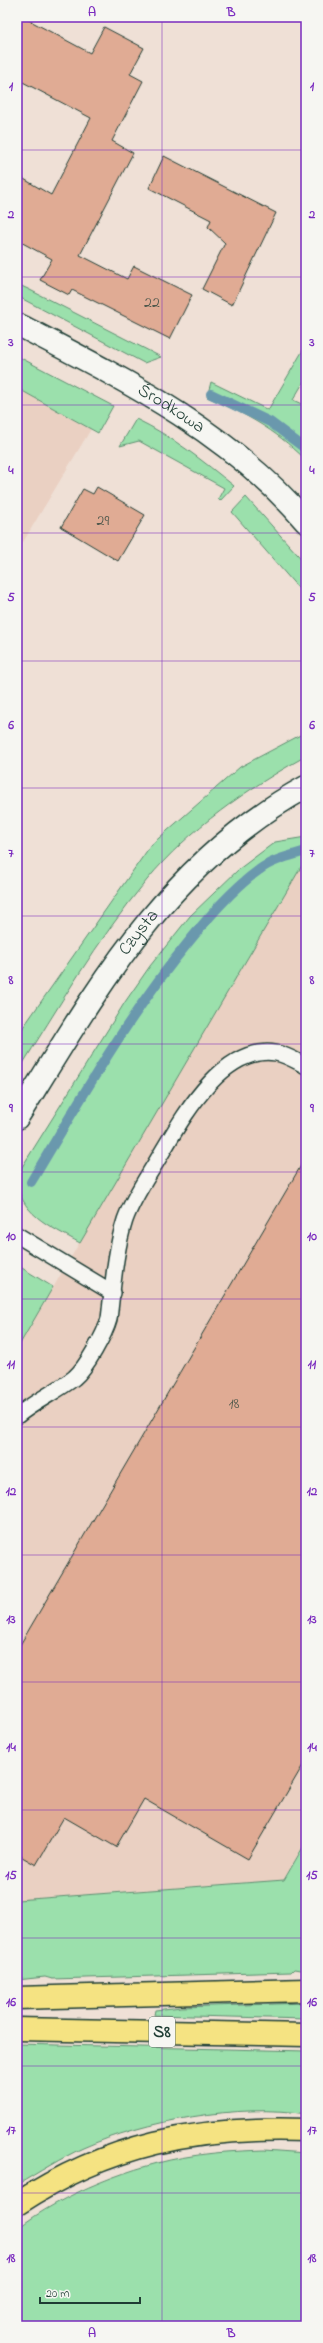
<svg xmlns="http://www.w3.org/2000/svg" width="323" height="2343" viewBox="0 0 323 2343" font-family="'Indie Flower',sans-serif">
<rect width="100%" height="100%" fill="#efe0d6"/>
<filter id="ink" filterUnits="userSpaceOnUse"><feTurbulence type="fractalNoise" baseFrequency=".025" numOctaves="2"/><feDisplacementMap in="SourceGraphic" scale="8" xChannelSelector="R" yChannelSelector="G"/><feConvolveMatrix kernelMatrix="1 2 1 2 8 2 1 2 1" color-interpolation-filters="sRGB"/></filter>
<g filter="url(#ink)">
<g fill="#ead0c2">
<path d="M17,388L91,429L17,552Z"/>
<path d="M304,861L306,862V1842L284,1880L17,1900V1349Z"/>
</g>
<g fill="#9be0ac" stroke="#5d8e70">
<path d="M17,284L28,289L161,357L144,363L17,296Z"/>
<path d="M306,345V378L293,400L306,406L305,459C273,428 247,415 207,397L211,382L268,410Z"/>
<path d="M17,356L113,406L98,433L17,388Z"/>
<path d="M136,419C172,436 203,461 234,486L220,501L218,499L224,488L139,441L120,446Z"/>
<path d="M246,497L306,564V597L232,512Z"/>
<path d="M306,732V756C247,789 190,828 147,880C97,940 58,1008 17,1073V1036L151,845L240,767Z"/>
<path d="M306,837V862H304L80,1243C50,1226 17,1214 17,1175L125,1002L150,966L190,916L239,869L275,842Z"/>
<path d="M17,1265L53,1287L17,1349Z"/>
<path d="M306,1842V1971L294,1969L291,1972L52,1979L45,1977L17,1980V1900L284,1880Z"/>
<path d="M306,2003V2019L154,2015L155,2010L181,2007Z"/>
<path d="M17,2044L306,2051V2114C240,2103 144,2121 83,2148C61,2158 39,2172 17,2185Z"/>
<path d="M264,2150L306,2153V2326H17V2229C61,2194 136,2164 192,2156C216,2152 240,2151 264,2150Z"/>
</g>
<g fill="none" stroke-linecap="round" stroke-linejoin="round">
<g stroke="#6b98ad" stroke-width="10">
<path d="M211,394L270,422L306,449"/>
<path d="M31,1182C80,1100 127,1017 187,944C208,918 231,890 259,870C272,860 290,856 306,851"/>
</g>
</g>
<g fill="#e0ab94" stroke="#1f3d34">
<path d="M17,17H23L90,53L104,27L144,48L130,74L143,81L112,141L133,153L80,255L127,279L134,266L192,295L170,339L72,290L69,295L40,280L52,259L17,240V175L51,195L91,118L17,79Z"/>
<path d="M164,156L276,213L232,305L202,289L225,243L208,227L211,220L149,188Z"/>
<path d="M97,487L145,515L118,561L61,527L83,489L93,494Z"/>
<path d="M306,1157V1760L248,1859L144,1799L116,1847L64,1817L36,1865L17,1854V1650Z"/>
</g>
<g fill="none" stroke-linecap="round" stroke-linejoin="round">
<g stroke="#1f3d34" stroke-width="18">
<g id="service">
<path d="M17,1235L113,1293"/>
<path d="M17,1416C35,1401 56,1392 74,1378C86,1368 105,1334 109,1319C113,1286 115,1251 125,1220C133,1197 149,1175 161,1154C183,1117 223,1044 276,1053C287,1055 296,1061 306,1066"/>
</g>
</g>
<g stroke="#1f3d34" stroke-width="25">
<g id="tertiary">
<path id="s1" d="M17,324C121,378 229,431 306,522"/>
<path id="s2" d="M17,1118C97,989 167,863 306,787"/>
</g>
</g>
<g stroke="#1f3d34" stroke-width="25">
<g id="motorway">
<path d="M17,1998L306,1990"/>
<path d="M17,2029L306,2035"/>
<path d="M17,2204C108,2144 198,2126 306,2130"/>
</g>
</g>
<use href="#service" stroke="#f6f6f2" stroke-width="15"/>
<use href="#tertiary" stroke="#f6f6f2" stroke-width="22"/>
<use href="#motorway" stroke="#f5e382" stroke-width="22"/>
</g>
</g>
<path fill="none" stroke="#7b2cbf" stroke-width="1" stroke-opacity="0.55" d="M162,17V2326M17,150H306M17,277H306M17,405H306M17,533H306M17,661H306M17,788H306M17,916H306M17,1044H306M17,1172H306M17,1299H306M17,1427H306M17,1555H306M17,1682H306M17,1810H306M17,1938H306M17,2066H306M17,2193H306"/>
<g text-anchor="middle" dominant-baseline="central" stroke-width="3" stroke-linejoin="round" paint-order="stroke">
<g font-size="16" fill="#4f584c">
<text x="152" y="303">22</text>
<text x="103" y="521">29</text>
<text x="234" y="1404">18</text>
</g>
<rect fill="#f6f6f2" stroke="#60746d" stroke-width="1" x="149" y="2017" width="26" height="30" rx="3"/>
<g font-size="17" font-weight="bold" fill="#1f3d34">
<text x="162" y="2032">S8</text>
</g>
<g font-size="18" fill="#1f3d34" stroke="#f6f6f2">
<text stroke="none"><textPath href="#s1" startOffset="176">Środkowa</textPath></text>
<text stroke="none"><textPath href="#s2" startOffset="222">Czysta</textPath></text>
</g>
</g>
<rect width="323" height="2343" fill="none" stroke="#f6f6f2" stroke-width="44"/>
<path d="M40 2297v6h100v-6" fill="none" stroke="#1f3d34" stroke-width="2"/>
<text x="46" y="2297" font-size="12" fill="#1f3d34" stroke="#f6f6f2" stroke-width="3" paint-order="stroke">20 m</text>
<rect x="22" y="22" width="279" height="2299" fill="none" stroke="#7b2cbf" stroke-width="1.5"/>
<g font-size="13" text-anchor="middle" font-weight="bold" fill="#7b2cbf">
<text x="92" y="16">A</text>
<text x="231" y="16">B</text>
<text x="11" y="90">1</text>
<text x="312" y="90">1</text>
<text x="11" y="218">2</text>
<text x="312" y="218">2</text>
<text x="11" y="346">3</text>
<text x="312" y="346">3</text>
<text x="11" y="474">4</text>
<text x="312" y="474">4</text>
<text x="11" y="601">5</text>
<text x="312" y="601">5</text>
<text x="11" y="729">6</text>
<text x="312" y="729">6</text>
<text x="11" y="857">7</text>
<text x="312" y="857">7</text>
<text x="11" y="984">8</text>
<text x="312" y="984">8</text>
<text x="11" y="1112">9</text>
<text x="312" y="1112">9</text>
<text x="11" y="1240">10</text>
<text x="312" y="1240">10</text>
<text x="11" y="1368">11</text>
<text x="312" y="1368">11</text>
<text x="11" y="1495">12</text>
<text x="312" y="1495">12</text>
<text x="11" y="1623">13</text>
<text x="312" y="1623">13</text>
<text x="11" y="1751">14</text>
<text x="312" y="1751">14</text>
<text x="11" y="1879">15</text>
<text x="312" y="1879">15</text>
<text x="11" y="2006">16</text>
<text x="312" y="2006">16</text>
<text x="11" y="2134">17</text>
<text x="312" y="2134">17</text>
<text x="11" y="2262">18</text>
<text x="312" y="2262">18</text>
<text x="92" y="2337">A</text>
<text x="231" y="2337">B</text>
</g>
</svg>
